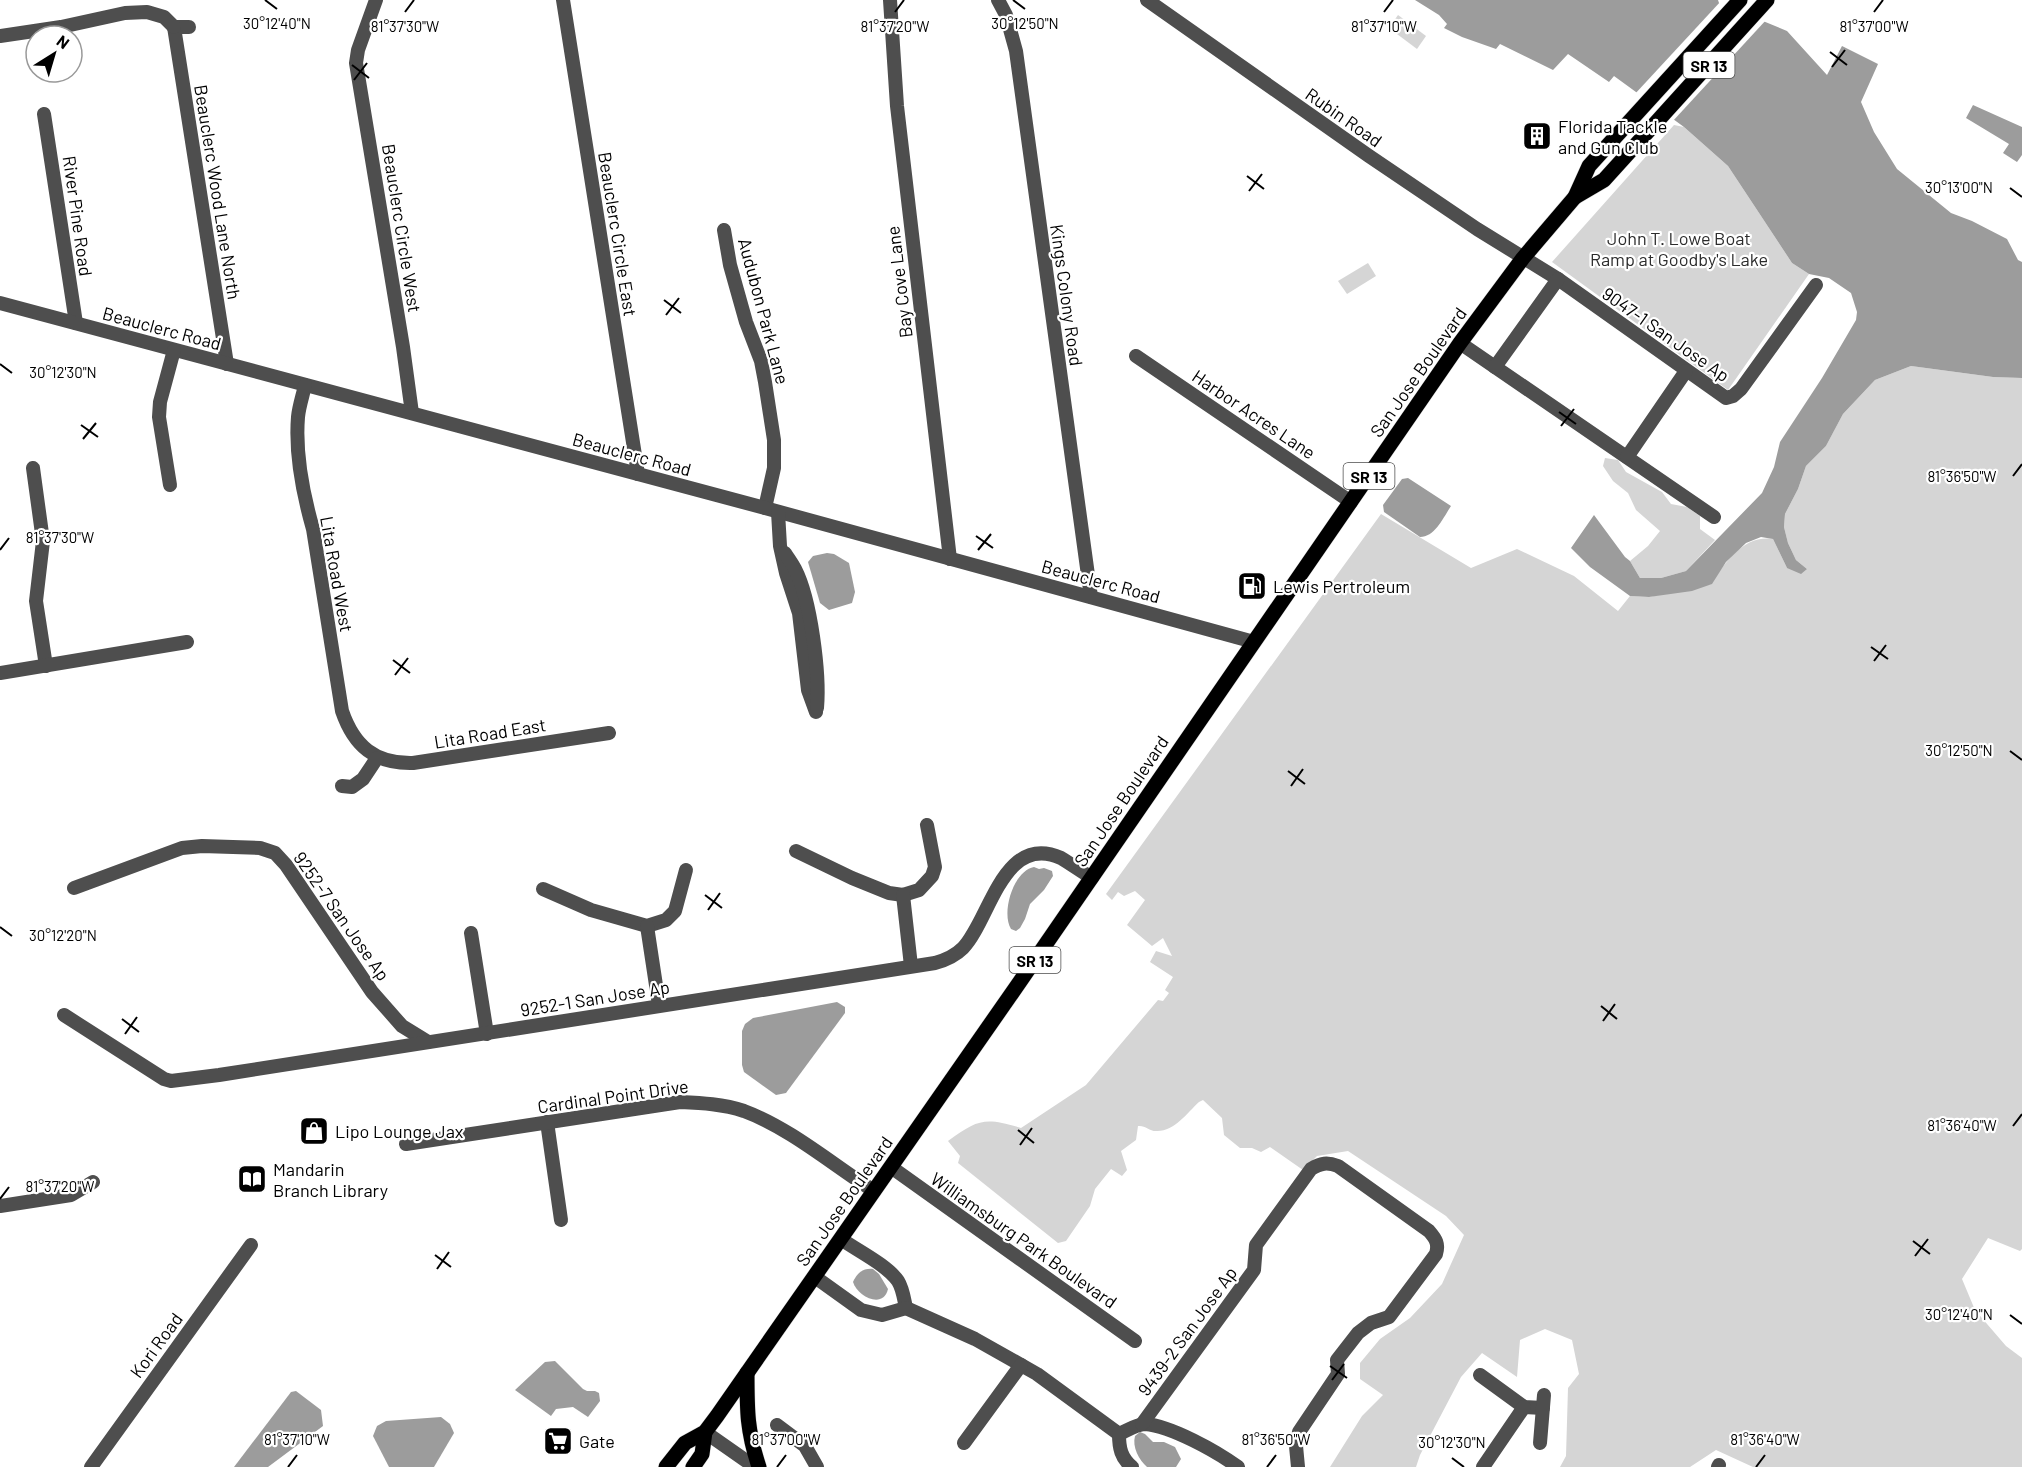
<svg xmlns="http://www.w3.org/2000/svg" width="2022" height="1467" viewBox="0 0 2022 1467" font-family="Barlow,sans-serif">
<rect width="100%" height="100%" fill="#fff"/>
<g fill="#d5d5d5">
<path d="M1398,15L1426,36L1417,49L1389,28Z"/>
<path d="M1674,125L1684,127L1728,166L1792,263L1809,274L1728,390L1552,262Z"/>
<path d="M1368,263L1376,276L1347,294L1338,281Z"/>
<path d="M1911,366L1993,377L2022,378V1249L2020,1251L1988,1238L1962,1279L1975,1310L2006,1346L2022,1358V1467H1753L1716,1450L1690,1467H1560L1566,1456L1568,1388L1579,1374L1572,1340L1545,1329L1520,1340L1517,1377L1482,1353L1461,1377L1420,1455L1416,1467H1330L1362,1416L1383,1395L1360,1379V1363L1380,1339L1410,1318L1442,1284L1464,1235L1446,1216L1348,1151L1317,1156L1303,1170L1270,1147L1261,1152L1252,1148H1240L1224,1135L1222,1118L1203,1100L1199,1102C1187,1113 1174,1132 1156,1131C1149,1131 1145,1125 1138,1126L1136,1140L1121,1151L1127,1170L1122,1176L1111,1169L1095,1189L1090,1206L1066,1241L1058,1243L958,1163L960,1156L948,1141C978,1119 985,1117 1021,1128L1086,1085L1158,1000L1163,1001L1169,993L1165,990L1173,977L1150,962L1156,951L1172,956L1163,938L1152,946L1127,925L1145,900L1135,891L1124,896L1118,892L1112,900L1106,894L1381,514L1471,568L1517,549L1574,576L1618,611L1630,596L1649,597L1711,584C1726,561 1744,535 1773,539L1787,568L1807,569L1796,560L1788,543L1784,527L1785,514L1798,489L1806,466L1826,446L1843,414L1875,380Z"/>
<path d="M1605,458L1618,460L1626,472L1662,492L1671,504L1687,507L1700,516V529L1715,540L1686,571L1661,578H1640L1630,561L1648,546L1660,531L1636,510L1628,493L1613,481L1603,466Z"/>
</g>
<g fill="#9c9c9c">
<path d="M1415,0H1718L1719,3L1787,31L1827,75L1842,46L1878,64L1861,102L1874,132L1897,169L1951,213L1972,221L2007,239L2018,260L2022,262V378L1993,377L1911,366L1875,380L1843,414L1826,446L1806,466L1798,489L1785,514L1784,527L1788,543L1796,560L1807,569L1801,574L1787,568L1773,539L1761,537L1746,543L1726,562L1712,584L1692,591L1649,597L1630,596L1590,567L1571,548L1594,515L1625,557L1630,561L1640,578H1661L1686,571L1762,493L1774,467L1780,442L1822,378L1856,320L1857,312L1851,293L1829,278L1809,274L1792,263L1728,166L1684,127L1614,76L1609,82L1568,54L1553,70L1500,44L1496,49L1462,37L1444,28L1447,24L1439,15Z"/>
<path d="M1973,105L2022,127V155L2017,162L2003,153L2009,144L1966,118Z"/>
<path d="M1408,478L1451,506C1443,518 1435,537 1420,537L1384,512L1383,505L1402,479Z"/>
<path d="M827,553L834,554L849,563L855,592L852,603L829,610L820,603L808,562L813,556Z"/>
<path d="M1034,867L1039,869L1044,868L1052,871L1053,876L1044,890L1030,904L1025,919L1020,928L1016,931L1011,929C1001,913 1013,871 1034,867Z"/>
<path d="M837,1002L845,1007V1013L786,1093L776,1095L744,1072L742,1065V1031L745,1024L753,1018Z"/>
<path d="M873,1269L879,1274L888,1289C883,1310 857,1296 853,1282C857,1273 863,1268 873,1269Z"/>
<path d="M555,1361L583,1389L587,1391H595L599,1393L600,1401L588,1417L573,1407L556,1409L551,1416L515,1390L545,1362Z"/>
<path d="M296,1391L321,1410L323,1426L268,1467H234L291,1392Z"/>
<path d="M441,1417L450,1424L454,1433L434,1467H389L373,1436L377,1426L386,1421Z"/>
<path d="M1140,1432L1145,1434L1153,1442H1164L1175,1447L1181,1459L1176,1467H1147C1139,1460 1132,1447 1135,1436Z"/>
</g>
<path fill="#fff" d="M1721,1L1767,19L1672,122L1634,95Z"/>
<g fill="none" stroke-linecap="round" stroke-linejoin="round">
<g stroke="#dbdbdb" stroke-width="16">
<g id="major">
<path d="M1575,197L1604,180L1767,0"/>
<path d="M747,1373C747,1411 747,1431 759,1467"/>
<path d="M666,1467L685,1443L705,1432L717,1416L1019,983L1460,343L1523,258L1575,197L1589,166L1740,0"/>
<path d="M693,1467L702,1454L705,1432"/>
</g>
</g>
<g stroke="#4e4e4e" stroke-width="14">
<path d="M376,0L358,50L356,63L403,347L412,413"/>
<path d="M563,0L638,474"/>
<path d="M890,0L897,106L950,559"/>
<path d="M998,0L1006,15L1016,51L1091,597"/>
<path d="M1147,0L1369,156L1477,229L1558,279L1726,398L1733,396L1741,389L1816,285"/>
<path d="M174,27L227,364"/>
<path d="M174,27H189"/>
<path d="M0,36L61,27L125,13L147,12L164,17L174,27"/>
<path d="M44,114L76,323"/>
<path d="M724,230L730,265L746,322L761,361L765,382L774,440V468L765,508"/>
<path d="M0,303L765,508L1254,642"/>
<path d="M1460,343L1714,517"/>
<path d="M1136,356L1351,502"/>
<path d="M1495,367L1558,279"/>
<path d="M305,385C303,395 299,406 298,417C295,454 303,494 313,529L342,711C354,746 375,764 413,763L609,733"/>
<path d="M1627,457L1686,371"/>
<path d="M33,468L43,541L36,601L46,666"/>
<path d="M170,485L159,417L160,402L174,350"/>
<path d="M778,512L780,546L786,573L799,613L808,690L816,712"/>
<path d="M785,553C788,558 792,563 795,569C811,600 820,674 817,708"/>
<path d="M0,673L187,642"/>
<path d="M342,786L352,787L363,779L377,758"/>
<path d="M796,851L852,878L889,893L903,895L919,890L932,876L935,867L927,825"/>
<path d="M74,888L182,848L202,846L260,848L275,853L286,865L372,992L402,1026L428,1042"/>
<path d="M543,889L591,910L647,926L666,920L675,911L686,870"/>
<path d="M903,895L911,966"/>
<path d="M647,926L659,1005"/>
<path d="M471,933L487,1034"/>
<path d="M64,1015L164,1079L171,1081L219,1075L935,963C946,960 955,956 963,948C990,920 1003,832 1061,858C1071,864 1082,872 1092,878"/>
<path d="M547,1122L561,1220"/>
<path d="M406,1144L680,1102C702,1103 723,1104 744,1111C790,1128 833,1165 874,1191"/>
<path d="M891,1167L1135,1341"/>
<path d="M0,1206L71,1195L93,1182"/>
<path d="M841,1239C858,1251 887,1265 898,1281C903,1289 904,1299 906,1308"/>
<path d="M815,1277L861,1310L882,1315L906,1308L975,1339L1037,1374L1119,1434C1126,1431 1137,1424 1145,1424C1171,1426 1216,1451 1238,1467"/>
<path d="M1480,1375L1524,1407L1543,1408"/>
<path d="M1142,1424L1254,1270L1256,1245L1311,1169C1321,1163 1327,1162 1338,1166L1429,1231C1436,1239 1439,1244 1436,1254L1389,1317L1371,1323L1358,1333L1337,1360L1338,1374L1299,1432L1296,1446L1298,1467"/>
<path d="M777,1425L805,1446L817,1467"/>
<path d="M705,1432L755,1467"/>
<path d="M1119,1434C1119,1448 1121,1458 1132,1467"/>
<path d="M964,1443L1021,1365"/>
<path d="M1540,1443L1544,1395"/>
<path d="M91,1467L251,1245"/>
<path d="M1483,1467L1524,1407"/>
<path d="M1718,1467L1719,1465"/>
</g>
<use href="#major" stroke="#000" stroke-width="15"/>
</g>
<path fill="none" stroke="#000" stroke-width="2" d="M265,0L277,9M1013,0L1025,9M405,12L414,0M895,12L904,0M1384,12L1393,0M1874,12L1883,0M1830,52L1847,65M352,65L369,78M1832,67L1845,50M354,80L367,63M1247,176L1264,189M2010,188L2022,197M1249,191L1262,174M664,300L681,313M666,315L679,298M0,364L12,373M1559,412L1576,424M81,425L98,437M1561,426L1574,409M83,439L96,423M2013,476L2022,464M976,536L993,548M0,550L9,538M978,550L991,534M1871,647L1888,659M393,660L410,673M1874,661L1886,645M395,675L408,658M2010,751L2022,760M1288,771L1305,784M1291,786L1303,769M705,895L722,908M708,910L720,893M0,927L12,936M1601,1006L1617,1019M122,1019L139,1032M1603,1021L1615,1004M125,1034L137,1017M2013,1126L2022,1114M1018,1130L1034,1143M1020,1145L1032,1128M0,1199L9,1187M1913,1241L1930,1254M435,1255L451,1267M1915,1256L1928,1239M437,1269L449,1252M2010,1315L2022,1324M1330,1366L1347,1378M1332,1380L1344,1364M1452,1458L1464,1467M288,1467L297,1455M777,1467L786,1455M1267,1467L1276,1455M1756,1467L1765,1455"/>
<defs>
<g id="building-square" transform="scale(1.5)"><rect x="-9" y="-9" width="18" height="18" rx="4" fill="#000" stroke="#fff"/><path d="M-4-6H4V6H1V3H-1V6H-4ZM-2.5-4.3h1.7v1.8h-1.7ZM.8-4.3h1.7v1.8H.8ZM-2.5-1h1.7V.8h-1.7ZM.8-1h1.7V.8H.8Z" fill="#fff"/></g>
<g id="fuel-square" transform="scale(1.5)"><rect x="-9" y="-9" width="18" height="18" rx="4" fill="#000" stroke="#fff"/><path d="M-5.5-6h7V0h2V4h1.3V-2.5L3-4.5l.8-.8L6-3V5H2.5V1h-1V6h-7ZM-4.2-4.7v3.2H.2V-4.7Z" fill="#fff"/></g>
<g id="shop-square" transform="scale(1.5)"><rect x="-9" y="-9" width="18" height="18" rx="4" fill="#000" stroke="#fff"/><path d="M-5-2.5h2.3a2.7 3.5 0 0 1 5.4 0H5L5.5 6h-11ZM-1.5-2.5h3a1.5 2.3 0 0 0-3 0Z" fill="#fff"/></g>
<g id="library-square" transform="scale(1.5)"><rect x="-9" y="-9" width="18" height="18" rx="4" fill="#000" stroke="#fff"/><path d="M-6-4Q-3-5.5-.7-3.5V5Q-3 3-6 4ZM6-4Q3-5.5 .7-3.5V5Q3 3 6 4Z" fill="#fff"/></g>
<g id="supermarket-square" transform="scale(1.5)"><rect x="-9" y="-9" width="18" height="18" rx="4" fill="#000" stroke="#fff"/><path d="M-6-5.5h2.5l.6 2H6L4.5 2H-2.5L-4.4-4H-6ZM-1.5 3.2a1.3 1.3 0 1 0 .1 0ZM3 3.2a1.3 1.3 0 1 0 .1 0Z" fill="#fff"/></g>
</defs>
<g fill-rule="evenodd">
<use href="#building-square" x="1537" y="136"/>
<use href="#fuel-square" x="1252" y="586"/>
<use href="#shop-square" x="314" y="1131"/>
<use href="#library-square" x="252" y="1179"/>
<use href="#supermarket-square" x="558" y="1441"/>
</g>
<g text-anchor="middle" dominant-baseline="central" stroke-width="4.5" stroke-linejoin="round" paint-order="stroke">
<g fill="#fff" stroke="#4c4c4c" stroke-width="1.5">
<rect x="1683.5" y="52" width="51" height="26" rx="4.5"/>
<rect x="1343.5" y="463" width="51" height="26" rx="4.5"/>
<rect x="1009.5" y="947" width="51" height="26" rx="4.5"/>
</g>
<g font-size="16" font-weight="bold" fill="#000">
<text x="1709" y="65">SR 13</text>
<text x="1369" y="476">SR 13</text>
<text x="1035" y="960">SR 13</text>
</g>
<g font-size="18" fill="#000" stroke="#fff">
<text transform="translate(1344 117) rotate(35)">Rubin Road</text>
<text transform="translate(218 192) rotate(81)">Beauclerc Wood Lane North</text>
<text transform="translate(78 216) rotate(82)">River Pine Road</text>
<text transform="translate(402 228) rotate(81)">Beauclerc Circle West</text>
<text transform="translate(618 234) rotate(81)">Beauclerc Circle East</text>
<text transform="translate(899 282) rotate(-97)">Bay Cove Lane</text>
<text transform="translate(1067 295) rotate(82)">Kings Colony Road</text>
<text transform="translate(764 311) rotate(75)">Audubon Park Lane</text>
<text transform="translate(162 328) rotate(15)">Beauclerc Road</text>
<text transform="translate(1666 334) rotate(35)">9047-1 San Jose Ap</text>
<text transform="translate(1418 372) rotate(-55)">San Jose Boulevard</text>
<text transform="translate(1254 414) rotate(34)">Harbor Acres Lane</text>
<text transform="translate(632 454) rotate(15)">Beauclerc Road</text>
<text transform="translate(337 574) rotate(80)">Lita Road West</text>
<text transform="translate(1101 581) rotate(15)">Beauclerc Road</text>
<text transform="translate(490 733) rotate(-9)">Lita Road East</text>
<text transform="translate(1121 801) rotate(-56)">San Jose Boulevard</text>
<text transform="translate(342 916) rotate(55)">9252-7 San Jose Ap</text>
<text transform="translate(595 998) rotate(-9)">9252-1 San Jose Ap</text>
<text transform="translate(613 1096) rotate(-8)">Cardinal Point Drive</text>
<text transform="translate(844 1201) rotate(-55)">San Jose Boulevard</text>
<text transform="translate(1024 1240) rotate(35)">Williamsburg Park Boulevard</text>
<text transform="translate(1187 1331) rotate(-54)">9439-2 San Jose Ap</text>
<text transform="translate(156 1345) rotate(-54)">Kori Road</text>
</g>
<g font-size="18" fill="#000" stroke="#fff" text-anchor="start">
<text x="1558" y="126">Florida Tackle<tspan x="1558" dy="21">and Gun Club</tspan></text>
<text x="1273" y="586">Lewis Pertroleum</text>
<text x="335" y="1131">Lipo Lounge Jax</text>
<text x="273" y="1169">Mandarin<tspan x="273" dy="21">Branch Library</tspan></text>
<text x="579" y="1441">Gate</text>
</g>
<g font-size="18" fill="#2c2c2c" stroke="#fff">
<text x="1679" y="238">John T. Lowe Boat<tspan x="1679" dy="21">Ramp at Goodby's Lake</tspan></text>
</g>
</g>
<g font-size="15" text-anchor="middle" fill="#000" stroke="#fff" stroke-width="4.5" stroke-linejoin="round" paint-order="stroke">
<text x="277" y="29">30°12'40"N</text>
<text x="1025" y="29">30°12'50"N</text>
<text x="405" y="32">81°37'30"W</text>
<text x="895" y="32">81°37'20"W</text>
<text x="1384" y="32">81°37'10"W</text>
<text x="1874" y="32">81°37'00"W</text>
<text x="1959" y="193">30°13'00"N</text>
<text x="63" y="378">30°12'30"N</text>
<text x="1962" y="482">81°36'50"W</text>
<text x="60" y="543">81°37'30"W</text>
<text x="1959" y="756">30°12'50"N</text>
<text x="63" y="941">30°12'20"N</text>
<text x="1962" y="1131">81°36'40"W</text>
<text x="60" y="1192">81°37'20"W</text>
<text x="1959" y="1320">30°12'40"N</text>
<text x="297" y="1445">81°37'10"W</text>
<text x="786" y="1445">81°37'00"W</text>
<text x="1276" y="1445">81°36'50"W</text>
<text x="1765" y="1445">81°36'40"W</text>
<text x="1452" y="1448">30°12'30"N</text>
</g>
<g transform="translate(54 54) rotate(37)"><circle r="28" fill="#ffffff" stroke="#999999" stroke-width="1.5"/>
<path d="M0-4.5L10 22L0 15L-10 22Z" fill="#000000"/>
<text y="-9" font-size="16" font-weight="bold" text-anchor="middle" fill="#000000">N</text>
</g>
</svg>
